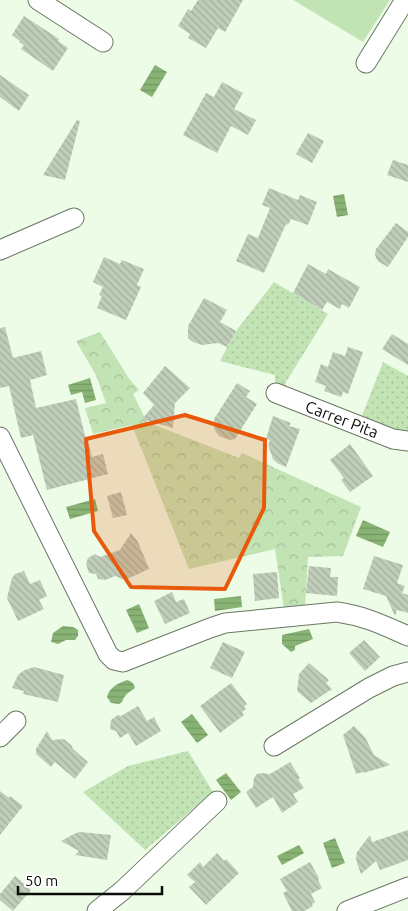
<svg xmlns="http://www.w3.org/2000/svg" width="408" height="911" viewBox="0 0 408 911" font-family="Ubuntu,sans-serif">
<defs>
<pattern id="grass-dots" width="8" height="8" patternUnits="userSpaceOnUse" patternTransform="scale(1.25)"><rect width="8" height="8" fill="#c2e3b4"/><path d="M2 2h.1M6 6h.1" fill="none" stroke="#a5c299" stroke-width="1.8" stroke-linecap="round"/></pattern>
<pattern id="forest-crowns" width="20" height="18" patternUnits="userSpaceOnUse" patternTransform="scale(1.25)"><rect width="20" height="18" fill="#c2e3b4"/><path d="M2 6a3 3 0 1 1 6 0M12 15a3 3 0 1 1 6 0" fill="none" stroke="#a5c299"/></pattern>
<pattern id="water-rules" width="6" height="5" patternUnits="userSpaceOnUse" patternTransform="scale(1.25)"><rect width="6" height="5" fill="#88b374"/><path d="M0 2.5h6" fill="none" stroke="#749963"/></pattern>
<pattern id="building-back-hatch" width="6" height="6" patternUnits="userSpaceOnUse" patternTransform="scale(1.25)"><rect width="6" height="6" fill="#bfcdb9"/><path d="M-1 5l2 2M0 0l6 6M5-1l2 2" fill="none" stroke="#a3af9e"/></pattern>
</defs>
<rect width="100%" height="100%" fill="#edfce7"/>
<g fill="url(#grass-dots)">
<path d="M274,282L328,314L286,382V386L275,383V375L220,361L236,331Z"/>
<path d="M383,362L408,376V432L401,431L362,416Z"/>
<path d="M188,751L213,792L145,850L83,792L128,766Z"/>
</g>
<path fill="url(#forest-crowns)" d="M100,332L130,380L139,390L133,394L147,422L239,458L242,453L361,507L343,556L308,557L305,607L284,609L275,549L189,569L132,425L93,434L85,408L106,403L96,375L76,341Z"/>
<path fill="#c2e3b4" d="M293,0H390L363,42Z"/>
<g fill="url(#water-rules)">
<path d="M155,65L167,72L152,97L140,90Z"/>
<path d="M344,194L348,215L337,217L333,196Z"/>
<path d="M90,378L96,400L85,403L82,392L71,395L68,385Z"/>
<path d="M95,499L98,511L70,519L66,507Z"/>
<path d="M363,520L390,532L383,547L356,536Z"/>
<path d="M241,596L242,607L215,611L214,599Z"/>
<path d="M139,604L149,628L137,633L126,610Z"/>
<path d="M63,626L73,627L78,630V636L75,640H66L58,644L51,642L53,633Z"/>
<path d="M309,629L313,639L295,646V650L291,652L282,644V635Z"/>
<path d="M127,680C131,681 134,683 135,688C129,692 124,695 122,702L119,704L111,703L107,697C109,688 118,683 127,680Z"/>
<path d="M192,714L208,735L197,743L181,722Z"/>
<path d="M226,773L241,792L231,800L216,780Z"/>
<path d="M335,838L345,863L332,868L323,843Z"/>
<path d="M299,845L304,853L282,865L277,856Z"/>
</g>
<g fill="url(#building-back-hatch)">
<path d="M198,0H243L225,32L218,28L206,48L188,38L190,34L178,26L188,9L191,11Z"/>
<path d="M24,16L59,39L58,41L68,48L53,71L21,49L24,45L19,42L20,41L12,35Z"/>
<path d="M0,75L29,95L19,111L0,97Z"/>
<path d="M222,82L243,93L234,109L256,120L248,135L231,126L217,153L183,135L206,93L214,97Z"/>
<path d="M77,120L80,121L65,180L43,175Z"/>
<path d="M308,133L324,141L312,163L296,154Z"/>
<path d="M393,160L408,165V182L387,175Z"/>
<path d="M269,188L298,200L300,195L317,202L308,225L291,219L288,225L286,224L264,273L236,261L248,234L258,238L270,208L262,205Z"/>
<path d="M396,223L408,232V237L388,267L379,262L376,258L375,254L376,249Z"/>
<path d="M104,257L120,264L122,260L144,269L137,285L141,287L126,320L97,308L102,296L99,295L103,287L93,282Z"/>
<path d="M308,264L326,274L328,269L360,287L349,308L342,304L340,309L327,302L322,310L293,293Z"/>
<path d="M204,298L227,310L220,322L236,331L227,347L218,343L202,345L193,342L188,338V326Z"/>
<path d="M5,327L13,358L41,351L47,375L30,380L36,408L76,399L87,444H89L92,457L103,454L108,474L47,490L33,435L21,438L9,386L0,388V328Z"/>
<path d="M392,334L408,344V365L382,349Z"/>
<path d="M348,347L363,352L348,394L343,392L341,397L324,391L326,386L315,382L321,364L328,367L333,352L345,356Z"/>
<path d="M165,366L190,388L175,403L173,428L142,419L154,405L143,393Z"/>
<path d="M237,383L250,391L246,397L257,404L235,439L230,440L219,436L216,432L214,428V419Z"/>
<path d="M273,416L291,423L289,426L300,429L286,467L277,463L273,459L268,445L270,440L266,439Z"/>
<path d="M350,444L373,476L350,492L341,480L344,478L330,460Z"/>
<path d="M121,492L127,515L113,518L107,496Z"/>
<path d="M131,533L138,542L149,569L125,580L115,576L105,580L98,579L96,574L89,573L86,564L88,558L95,554L100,557L120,550Z"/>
<path d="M374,556L403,565L397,583L405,586L402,593L408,595V613L397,610L395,616L386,596L363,589Z"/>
<path d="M309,566L331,568L330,577H338L337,596L306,593Z"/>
<path d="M24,571L30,584L40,580L47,596L39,600L44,609L18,621L7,598L12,578L15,574Z"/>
<path d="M277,572L279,598L255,601L253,574Z"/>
<path d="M172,592L176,602L184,599L190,613L165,624L154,601Z"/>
<path d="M364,640L380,657L365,671L349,653Z"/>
<path d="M223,642L245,652L232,678L210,668Z"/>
<path d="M309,663L329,680L326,683L332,689L311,703L297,691L299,674Z"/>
<path d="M34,667L64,675L58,702L23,694L24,691L12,688L18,675L23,671Z"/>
<path d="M231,683L247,704L244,707L246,709L242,712L244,715L220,733L200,706Z"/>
<path d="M138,706L147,721L154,717L161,731L136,746L128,733L120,738L116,731L110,729L111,720L115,717L118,715L121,716Z"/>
<path d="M354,726L365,737L374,755L390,765L364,773L363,772L356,774L343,735Z"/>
<path d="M47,731L52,740L64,739L72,746L73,749L88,762L75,779L55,762L51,767L36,754V749Z"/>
<path d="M290,762L300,778L298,779L304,788L293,794L298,802L282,813L273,797L256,808L246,792L253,787L254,778L257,774L261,773L270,774Z"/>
<path d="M0,791L9,798L10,796L23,806L0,835Z"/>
<path d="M408,830V860L380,870L376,861L361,874L357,863L356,858L357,852L370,835L372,842Z"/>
<path d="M80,832L111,835L107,860L75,855L79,851L61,841L76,833Z"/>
<path d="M217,853L224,861L226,859L239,873L206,905L189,887L195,882L187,875L200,862L203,867Z"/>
<path d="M310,862L319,878L318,880L322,888L311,894L315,902L312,904L313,906L304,911H292L283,893L287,891L280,879Z"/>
<path d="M15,876L31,890L13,911L0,900V894Z"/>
</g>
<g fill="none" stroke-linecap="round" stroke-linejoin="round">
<g stroke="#6a7765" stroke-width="21">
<g id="street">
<path d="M38,0L103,42"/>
<path d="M366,63L405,0"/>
<path d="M0,250L74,218"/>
<path d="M276,393L393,439L408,441"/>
<path d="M0,437L108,654L114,660L123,662L210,628L225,623L337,612C365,616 383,625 408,636"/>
<path d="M0,737L16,721"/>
<path d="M274,746L369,688L393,676L408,672"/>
<path d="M97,911L122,891L217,801"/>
<path d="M347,911L408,887"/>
</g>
</g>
<use href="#street" stroke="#fff" stroke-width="19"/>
</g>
<path fill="#e8590c" fill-opacity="0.2" stroke="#e8590c" stroke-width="4" stroke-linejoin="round" d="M185,415L265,440L264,508L225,589L131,587L94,531L86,439Z"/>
<g text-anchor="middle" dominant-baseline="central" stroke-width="5" stroke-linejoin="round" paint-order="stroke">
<g font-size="16" fill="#080d07" stroke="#fff">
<text transform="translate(342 419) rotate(21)">Carrer Pita</text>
</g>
</g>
<path d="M18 886v8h144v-8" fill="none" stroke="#080d07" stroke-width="2.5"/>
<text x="25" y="886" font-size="15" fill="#080d07" stroke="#ffffff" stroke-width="4" paint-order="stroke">50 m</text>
</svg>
